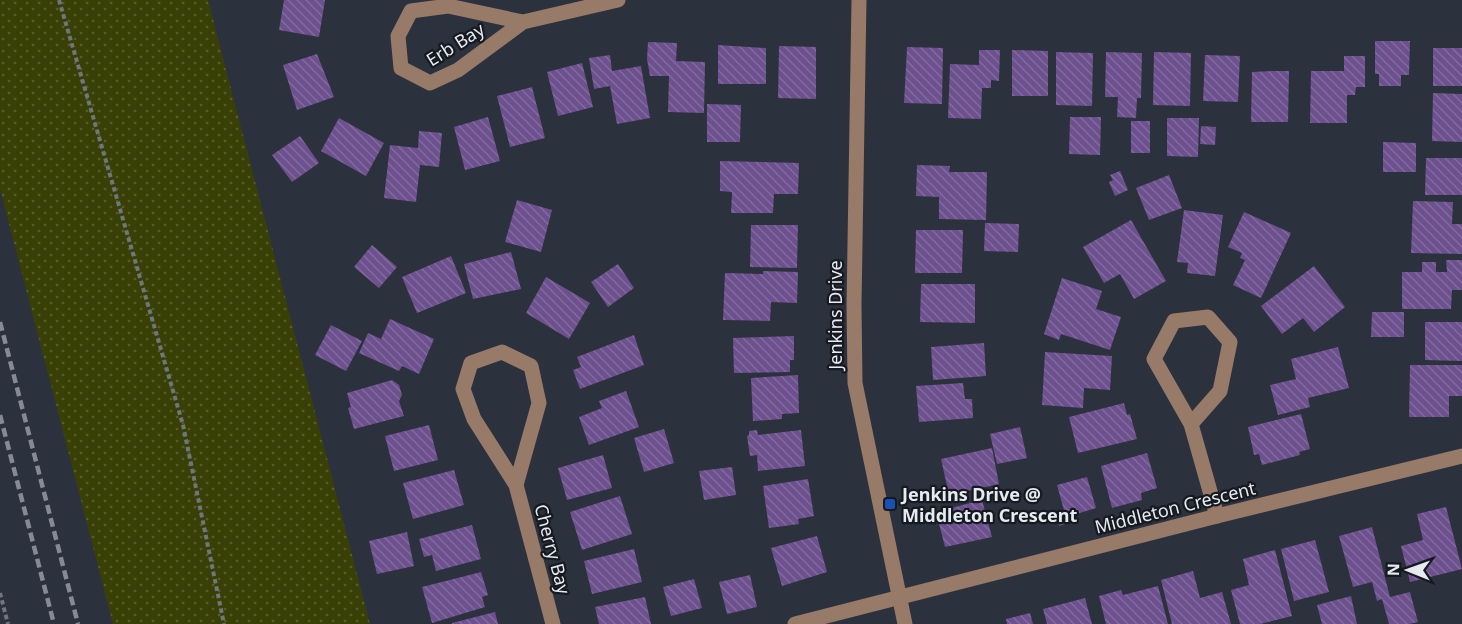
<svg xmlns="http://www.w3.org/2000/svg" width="1462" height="624" viewBox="0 0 1462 624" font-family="'Noto Sans',sans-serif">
<defs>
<pattern id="grass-dots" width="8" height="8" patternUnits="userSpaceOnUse" patternTransform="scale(1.5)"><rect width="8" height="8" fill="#394005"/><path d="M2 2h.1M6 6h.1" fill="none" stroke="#565c2a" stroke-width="1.8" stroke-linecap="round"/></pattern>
<pattern id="building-back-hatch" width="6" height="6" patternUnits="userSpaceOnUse" patternTransform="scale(1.5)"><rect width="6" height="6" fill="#6d508e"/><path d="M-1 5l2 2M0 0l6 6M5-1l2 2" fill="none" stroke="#82699e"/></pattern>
</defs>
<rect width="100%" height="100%" fill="#2b313d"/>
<path fill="url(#grass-dots)" d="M0,0H208L370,624H113L0,189Z"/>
<g fill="url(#building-back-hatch)">
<path d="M284,0H325L319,37L279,30Z"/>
<path d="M1375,41H1410L1409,75H1401V86H1379V74H1375Z"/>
<path d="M648,42L677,43L676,61L705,62L704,113L668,112L669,76H650L647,59Z"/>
<path d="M718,45L766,48V84H718Z"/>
<path d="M779,46L816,47V99L778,98Z"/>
<path d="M907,47L943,48L942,104L904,103Z"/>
<rect x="1433" y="48" width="29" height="38"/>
<path d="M979,50H1000L999,81L991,80V88H982L981,119L948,118L950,64L979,65Z"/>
<path d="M1012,50L1048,51V96H1012Z"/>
<path d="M1056,52L1093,53L1092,106L1056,105Z"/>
<path d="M1106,52L1142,53L1141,98H1137L1136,118L1117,117L1118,97H1105Z"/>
<path d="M1154,52L1191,53L1190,106L1153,105Z"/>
<path d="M317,54L334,97L297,110L283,65Z"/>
<path d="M610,55L612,71L641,66L650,118L617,124L610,86L594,89L589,58Z"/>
<path d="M1205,55L1240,56L1238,102L1203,101Z"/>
<path d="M1344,56H1365V87H1356L1355,95H1347V123H1310L1311,71H1344Z"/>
<path d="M582,63L593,107L558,116L547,72Z"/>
<path d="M1272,71H1289L1288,122H1251L1252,72Z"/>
<path d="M532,87L545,138L510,147L497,96Z"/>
<path d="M1433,93L1462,94V142L1432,141Z"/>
<path d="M707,104L741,105L740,142H707Z"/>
<path d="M488,117L500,161L465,170L454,127Z"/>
<path d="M1070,117H1101L1100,155L1069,154Z"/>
<path d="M339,118L384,143L366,176L321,151Z"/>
<path d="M1167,118H1199L1198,157L1167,156Z"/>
<rect x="1131" y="121" width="19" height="32"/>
<path d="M1201,126L1216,127L1215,145L1200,144Z"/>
<path d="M419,131L442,133L439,167L420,165L416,202L384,198L390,145L418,148Z"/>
<path d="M300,136L319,163L292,182L272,155Z"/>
<path d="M1383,142L1416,143V172H1383Z"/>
<path d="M1426,158H1462V195H1425Z"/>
<path d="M720,161L799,163L798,194H774L773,213H731L732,192L720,191Z"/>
<path d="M917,165L950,166L949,172H987L986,220L939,219V197L916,196Z"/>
<path d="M1120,171L1128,190L1115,196L1109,182L1113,180L1110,175Z"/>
<path d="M1169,175L1182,208L1149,220L1136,188Z"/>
<path d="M517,200L552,210L541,252L505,242Z"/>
<path d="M1413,201L1453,202L1452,224H1462V254L1411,253Z"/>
<path d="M1184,210L1223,215L1215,276L1187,273L1188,263L1177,262Z"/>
<path d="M1244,212L1291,233L1261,298L1233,285L1245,260L1240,258L1242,253L1228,247Z"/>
<path d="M1131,220L1166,281L1134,299L1120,274L1104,283L1083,247Z"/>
<path d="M985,223L1019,224L1018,252L984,251Z"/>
<path d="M751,225H798L797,268L750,267Z"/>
<path d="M916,230H963L962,273H915Z"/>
<path d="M372,245L397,267L379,288L354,267Z"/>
<path d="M511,252L521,289L473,299L464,264Z"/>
<path d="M451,256L466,293L417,313L402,277Z"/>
<path d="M1446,260H1462V290H1452L1451,309H1402V272H1422V262H1436V272H1447Z"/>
<path d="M618,264L634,288L608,307L591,282Z"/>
<path d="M1314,266L1345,307L1314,332L1303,318L1282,334L1261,306Z"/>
<path d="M763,271L798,272L797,303L771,302L770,321L723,320L725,273L763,274Z"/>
<path d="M546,277L590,303L569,339L526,313Z"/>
<path d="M1062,278L1102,291L1096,309L1121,317L1110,350L1061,334L1059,340L1044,334Z"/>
<path d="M921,284H975V323L920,322Z"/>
<path d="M1372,312H1404V337H1371Z"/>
<path d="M390,319L434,339L419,374L402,366L399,371L359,353L368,333L381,339Z"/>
<path d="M1425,322H1462V361L1425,360Z"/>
<path d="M331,325L362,341L346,371L315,355Z"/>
<path d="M634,335L644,365L580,389L573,370L581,367L577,357Z"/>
<path d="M794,336V360H790V372L734,373L733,338Z"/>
<path d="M984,343L986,376L933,380L931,347Z"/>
<path d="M1338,347L1349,388L1308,398L1310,407L1278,415L1270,385L1296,379L1291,359Z"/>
<path d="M1045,352L1112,356L1110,390L1084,388L1083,408L1042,405Z"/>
<path d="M1410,365H1462V396H1449V417H1409Z"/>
<path d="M798,375L799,413L782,414V419L753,421L751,378Z"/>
<path d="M392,380L399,385L402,395L399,401L404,416L354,429L348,408L351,407L347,393Z"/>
<path d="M963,383L965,399H972L973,418L919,422L916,386Z"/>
<path d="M626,391L639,427L589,445L579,417L602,408L599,401Z"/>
<path d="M1124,403L1127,415L1130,414L1137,439L1078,453L1069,417Z"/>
<path d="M1301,414L1310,449L1299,452L1300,455L1262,465L1259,454L1254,455L1248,427Z"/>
<path d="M429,425L438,460L394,471L385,436Z"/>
<path d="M1020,427L1027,458L997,464L990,434Z"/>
<path d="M664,429L674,463L644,472L634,438Z"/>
<path d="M757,430L758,435L801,430L805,466L758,471L757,455L750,456L747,436L749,435V431Z"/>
<path d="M992,448L999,484L949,495L941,459Z"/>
<path d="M1147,453L1157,488L1141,493L1142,500L1112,508L1101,466Z"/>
<path d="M603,455L612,488L567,500L558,468Z"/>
<path d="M732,467L736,495L704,500L699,471Z"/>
<path d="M454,470L464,505L413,519L403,483Z"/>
<path d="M1087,477L1096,508L1070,516L1071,522L1059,526L1057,516L1065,514L1057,485Z"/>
<path d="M808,479L814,516L798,519L799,524L769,528L763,486Z"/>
<path d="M620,496L632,534L582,550L570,512Z"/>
<path d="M982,500L992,537L945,547L936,512Z"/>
<path d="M1446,507L1462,569L1410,582L1401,546L1423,540L1417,514Z"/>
<path d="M472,525L481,559L436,571L432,555L424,557L419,539Z"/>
<path d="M1372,527L1390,597L1410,592L1418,622L1409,624H1389L1382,599L1377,601L1372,582L1353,587L1339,536Z"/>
<path d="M407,532L414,566L377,574L369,541Z"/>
<path d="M817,536L827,572L782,586L771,548Z"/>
<path d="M1315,540L1329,592L1294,601L1281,549Z"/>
<path d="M634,549L642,582L592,594L584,561Z"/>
<path d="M1275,550L1292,616L1260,624H1240L1231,590L1249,585L1243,559Z"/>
<path d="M1193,571L1200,598L1222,592L1231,624H1172L1161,580Z"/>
<path d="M481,572L488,595L482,597L485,607L432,623L422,587Z"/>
<path d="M750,575L757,607L727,614L719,582Z"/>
<path d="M694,579L702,608L671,616L663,587Z"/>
<path d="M1158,586L1168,624H1106L1099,596L1121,590L1123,595Z"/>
<path d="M1351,596L1357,624H1322L1317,605Z"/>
<path d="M645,597L651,624H599L595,607Z"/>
<path d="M1085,598L1092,624H1047L1043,609Z"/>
<path d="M495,612L498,624H452V623Z"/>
<path d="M1030,613L1033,624H1007L1006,619Z"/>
</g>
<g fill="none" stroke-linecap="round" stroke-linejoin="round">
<g stroke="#707580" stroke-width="4" stroke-dasharray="4.5 3" stroke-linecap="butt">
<path d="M59,0L183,425L224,624"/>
<path d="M0,593L8,624"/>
</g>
<g stroke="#977a68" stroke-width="15">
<path d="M859,0L854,305L855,383L905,624"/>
<path d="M523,22L448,6L411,11L398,36L401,68L430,83L458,70L523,22L618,0"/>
<path d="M1191,424L1220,391L1230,342L1208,317L1174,321L1154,359L1191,424L1217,516"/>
<path d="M516,485L539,403L531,366L502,352L471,363L463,389L474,419L516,485L553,624"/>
<path d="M795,624L1217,516L1462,456"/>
</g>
<g stroke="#858a94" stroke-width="4.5" stroke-dasharray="9 4.5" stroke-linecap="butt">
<path d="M0,322L78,624"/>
<path d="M0,415L54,624"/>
</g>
</g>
<rect fill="#1a4fb4" stroke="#16191f" stroke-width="2" x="884" y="498" width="12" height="12" rx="3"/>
<g text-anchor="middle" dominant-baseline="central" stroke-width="4.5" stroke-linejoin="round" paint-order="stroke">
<g font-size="18" fill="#e6eaf1" stroke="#16191f">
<text transform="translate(455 44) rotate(-32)">Erb Bay</text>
<text transform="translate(835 315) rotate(-90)">Jenkins Drive</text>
<text transform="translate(1175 507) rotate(-14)">Middleton Crescent</text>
<text transform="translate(553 549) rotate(75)">Cherry Bay</text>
</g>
<g font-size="18" font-weight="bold" fill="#e6eaf1" stroke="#16191f" text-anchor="start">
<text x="902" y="494">Jenkins Drive @<tspan x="902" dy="21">Middleton Crescent</tspan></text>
</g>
</g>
<g transform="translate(1408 570) rotate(271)" stroke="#16191f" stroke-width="4.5" paint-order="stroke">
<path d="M0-4.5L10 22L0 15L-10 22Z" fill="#e6eaf1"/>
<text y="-9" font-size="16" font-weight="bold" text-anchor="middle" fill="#e6eaf1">N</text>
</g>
</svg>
